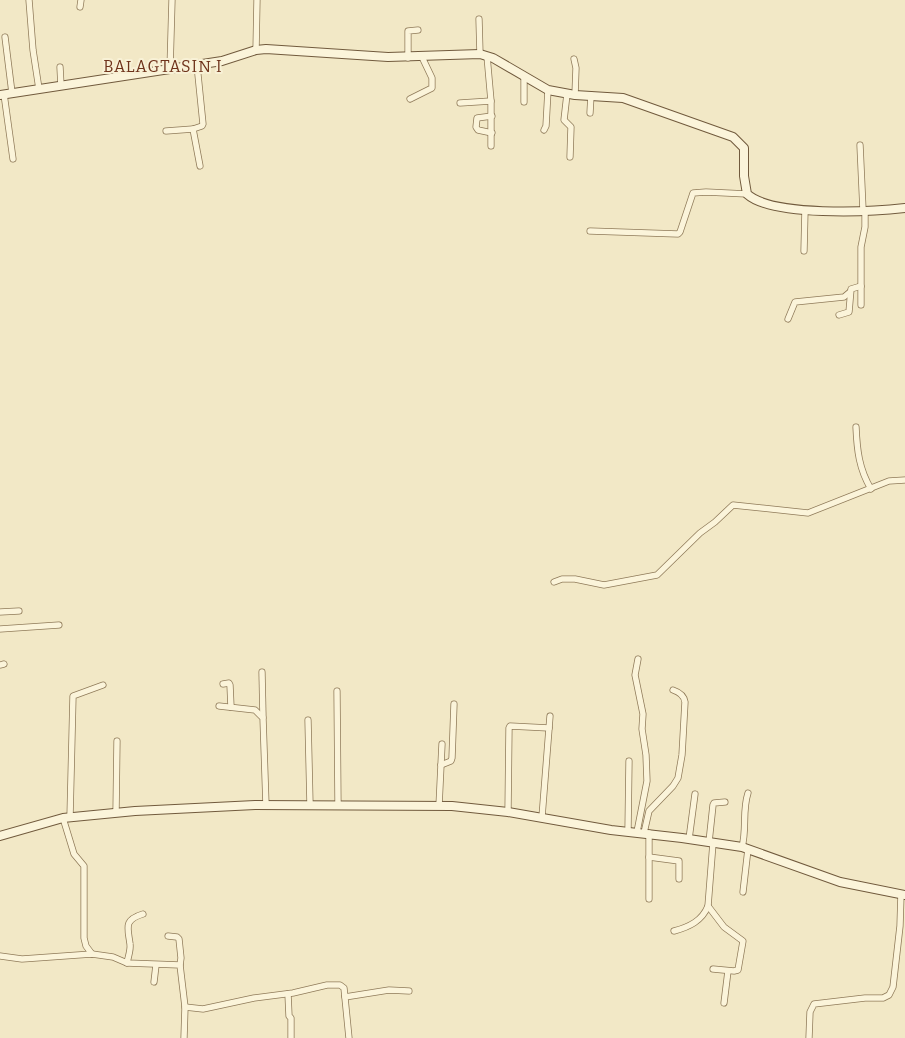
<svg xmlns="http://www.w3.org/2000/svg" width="905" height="1038" viewBox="0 0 905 1038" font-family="Bitter,serif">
<rect width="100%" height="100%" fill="#f2e8c6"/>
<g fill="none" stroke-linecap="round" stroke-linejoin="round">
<g stroke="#8f7a59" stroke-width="7">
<g id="street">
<path d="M29,0L33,50L39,89"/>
<path d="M80,7L81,0"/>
<path d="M479,19L480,54"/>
<path d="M5,37L12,93"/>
<path d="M256,50L257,0"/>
<path d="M487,56L491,101V146"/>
<path d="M408,58V31L418,30"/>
<path d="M574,59L576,68L575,95"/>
<path d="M60,67L61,86"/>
<path d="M170,69L172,0"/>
<path d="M4,94L13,159"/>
<path d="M567,94L564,120L571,127L570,157"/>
<path d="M410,99L432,88V78L422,57"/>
<path d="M524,102V77"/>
<path d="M460,103L491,101"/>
<path d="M590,113L591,95"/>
<path d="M193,129L202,126L203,124L197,65"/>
<path d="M544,130L546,126L548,90"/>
<path d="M166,131L193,129L200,166"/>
<path d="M492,133L478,130L476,127L477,118L492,116"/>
<path d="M860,145L863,210"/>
<path d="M590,231L678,234L680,232L693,193L706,192L747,194"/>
<path d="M804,251L805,210"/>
<path d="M861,305V247L865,227V210"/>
<path d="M839,315L849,312L851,289L861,286"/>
<path d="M788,319L795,302L844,297L850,292"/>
<path d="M856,427C857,450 859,469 871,489"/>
<path d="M554,582L562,579H575L604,585L657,575L700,533L715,522L733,505L808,513L889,481L905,480"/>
<path d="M0,612L19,611"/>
<path d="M0,629L59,625"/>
<path d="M0,665L4,664"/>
<path d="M262,672L263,717"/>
<path d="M223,684L229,683L230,685L231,707"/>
<path d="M337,691L338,804"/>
<path d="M219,706L255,710L263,718L266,805"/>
<path d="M308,720L310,804"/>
<path d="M441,765L451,761L452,758L454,704"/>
<path d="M439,806L442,744"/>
<path d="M508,812L509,728L510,726L549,728"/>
<path d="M116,813L117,741"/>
<path d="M70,817L73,696L103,685"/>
<path d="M542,817L550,716"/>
<path d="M63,818L74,854L84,866V938L86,946L92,954"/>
<path d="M628,831L629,761"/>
<path d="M637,832L647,781L646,755L642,729L643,714L635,675L638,659"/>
<path d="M644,833L649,811L673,786L678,778L682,755L685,702C684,695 679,692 673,690"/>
<path d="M649,833V899"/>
<path d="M689,839L695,794"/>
<path d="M709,842L713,805L714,803L725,802"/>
<path d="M742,847C747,829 742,811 748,793"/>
<path d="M649,857L679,861V879"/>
<path d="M743,892L748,849"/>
<path d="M674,931C689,927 702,921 708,906"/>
<path d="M168,936L177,937L179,939L181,958L180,965"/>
<path d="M0,956L22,959L92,954L113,957L127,963L180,965L185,1007L184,1038"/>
<path d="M127,963C128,957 131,950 130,944C128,928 123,920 143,914"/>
<path d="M713,969L734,971L738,970L743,941L724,927L708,906L713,843"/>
<path d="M154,982L156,965"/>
<path d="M288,994L289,1016L291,1018V1038"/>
<path d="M345,997L389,990L409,991"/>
<path d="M724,1003L728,971"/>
<path d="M185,1007L203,1009L254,998L293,993L327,985H340L344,988L349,1038"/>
<path d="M809,1038L810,1012L814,1004L865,998H883L889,995L893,987L900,926L901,894"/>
</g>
</g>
<g stroke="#715a3d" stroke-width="10">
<g id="secondary">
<path d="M0,95L222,61L256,50L266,49L388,57L480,54L493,58L548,90L575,95L623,98L733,137L744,148V176L747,194C772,217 871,212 905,208"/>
<path d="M0,836L63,818L135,811L255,805L452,806L508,812L611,830L682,838L742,847L840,882L905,895"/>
</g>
</g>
<use href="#street" stroke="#fbf4da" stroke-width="5.5"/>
<use href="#secondary" stroke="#fbf4da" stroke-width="8"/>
</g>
<g text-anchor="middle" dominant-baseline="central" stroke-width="4" stroke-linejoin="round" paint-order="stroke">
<g font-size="16" letter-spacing="1" fill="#6e321a" stroke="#f8f1d6">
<text x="163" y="66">BALAGTASIN I</text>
</g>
</g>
</svg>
